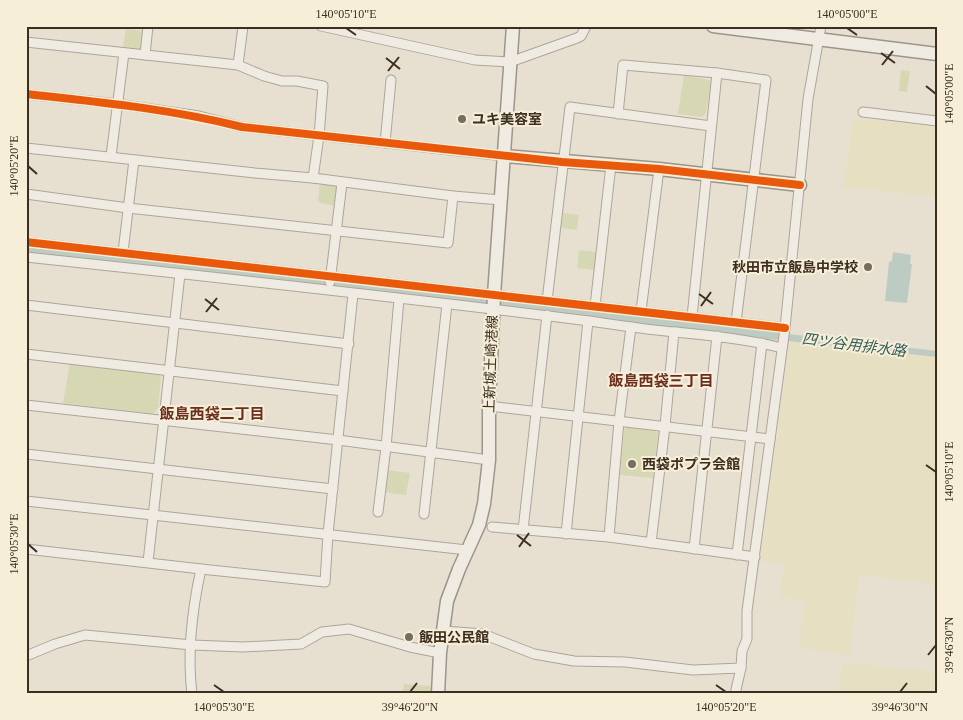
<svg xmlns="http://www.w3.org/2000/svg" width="963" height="720" viewBox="0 0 963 720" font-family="'Times New Roman','Noto Sans JP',serif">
<rect width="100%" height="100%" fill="#e7e0d1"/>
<g fill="#e6dfc2">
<path d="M854,118L937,127V197L843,187Z"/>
<path d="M791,334L937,350V585L859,574L850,656L798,647L805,602L780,597L784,564L760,561Z"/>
<path d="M843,662L937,672V694H837Z"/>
</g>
<g fill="#d6d7b3">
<path d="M126,29L145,31L144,47L140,50L123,47Z"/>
<path d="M901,70L910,71L907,92L899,91Z"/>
<path d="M684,75L709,80L711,83L706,113L702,117L678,114Z"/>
<path d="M320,183L336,185L339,188L336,206L320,203V202L318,201Z"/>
<path d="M563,213L579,215L577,230L561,228Z"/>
<path d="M579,250L596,252L594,270L577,268Z"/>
<path d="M70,363L157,374L161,377L158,409L153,414L63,403Z"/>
<path d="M626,426L654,431L658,433L653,478L620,475L624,430Z"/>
<path d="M386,470L410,473L406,495L383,492Z"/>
<path d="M404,684L432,686L431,694H402Z"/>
</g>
<g fill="#bcccc2">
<path d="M26,247L937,351V357L677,329L26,252Z"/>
<path d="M893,252L911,255L910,264H912L907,303L885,301L889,262L892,261Z"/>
</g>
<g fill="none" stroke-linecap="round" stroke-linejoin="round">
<g stroke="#ada599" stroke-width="11">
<g id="street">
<path d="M321,26L475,60L510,62L577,38L581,36L586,26"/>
<path d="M26,42L238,65L264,76L282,81H297L323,86L319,136L313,178"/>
<path d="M145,55L148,26"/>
<path d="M238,65L243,26"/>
<path d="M26,94L117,104L199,116L242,127L504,156"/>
<path d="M863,112L937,121"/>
<path d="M618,114L623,65L717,73L766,80L736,322"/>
<path d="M385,143L391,80"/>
<path d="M26,148L255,173L313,178L453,196L501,200"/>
<path d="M111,156L124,53"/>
<path d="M26,194L128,208L448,243L453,196"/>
<path d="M26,242L785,328"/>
<path d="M123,252L134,160"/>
<path d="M26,257C214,277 402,297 589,321C618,325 647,330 676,332C712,336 747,339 782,348"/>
<path d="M330,282L342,183"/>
<path d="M547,301L570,107L711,126"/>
<path d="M26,305L349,344"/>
<path d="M595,306L611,165"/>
<path d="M641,311L659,169"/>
<path d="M692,317L717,73"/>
<path d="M26,354L343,391"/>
<path d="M26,405L338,440L489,460"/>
<path d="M489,406L770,439"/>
<path d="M26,454L333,489"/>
<path d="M26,501L467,550"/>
<path d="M378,512L386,447L399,299"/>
<path d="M424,514L447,304"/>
<path d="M492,527L609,537L755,557"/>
<path d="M523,530L547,315"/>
<path d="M566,534L588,321"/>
<path d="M609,537L619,421L631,327"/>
<path d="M651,543L665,426L674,332"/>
<path d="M26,549L201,569L325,582L328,534L353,294"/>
<path d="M694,549L717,336"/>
<path d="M737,555L762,343"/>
<path d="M148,562L180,274"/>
<path d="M444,631L483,634L534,654L574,661L625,662L693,670L741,668"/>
<path d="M26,656L55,644L85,635L192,645L243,647L301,644L322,632L349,629L410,647L440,653"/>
<path d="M192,694C187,653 192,610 201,569"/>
<path d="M735,694L741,668L742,651L747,639V611L785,328L808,99L821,26"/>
</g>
</g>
<g stroke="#9c958a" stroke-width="15">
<g id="secondary">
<path d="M713,26L937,54"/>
<path d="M504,156L659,169L800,185"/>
<path d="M438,694L440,653L447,601L459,569L479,525L484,504L489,460V406L494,295L513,26"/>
</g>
</g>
<use href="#street" stroke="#efebe3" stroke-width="9"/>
<use href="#secondary" stroke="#efebe3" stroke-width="12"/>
<g stroke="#f7eed8" stroke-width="11">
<g id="cycleway">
<path d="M26,94C99,102 171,109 242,127L562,162L659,169L800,185"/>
<path d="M26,242L785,328"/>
</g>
</g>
<use href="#cycleway" stroke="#e8590c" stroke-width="8"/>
</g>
<path fill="none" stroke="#3d2e20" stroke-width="2" d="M346,28L356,35M847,28L857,35M881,53L895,63M386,58L400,69M882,65L893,51M388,71L399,57M926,86L936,94M28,166L37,174M699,294L713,304M205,299L219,310M701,306L711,292M206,312L217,298M926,465L936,472M517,535L531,546M28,544L37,552M519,547L529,533M928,655L936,645M214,685L224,692M716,685L726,692M410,692L417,683M900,692L907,683"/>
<g fill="#786c5e" stroke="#f7eed8" stroke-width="2">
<circle cx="462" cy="119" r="5"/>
<circle cx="868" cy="267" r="5"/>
<circle cx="632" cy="464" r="5"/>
<circle cx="409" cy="637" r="5"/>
</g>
<g text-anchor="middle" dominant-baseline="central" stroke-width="4" stroke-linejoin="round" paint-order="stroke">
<g font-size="14" font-weight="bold" fill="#3d2e20" stroke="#f7eed8" text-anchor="start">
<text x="472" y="119">ユキ美容室</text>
<text x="858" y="267" text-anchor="end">秋田市立飯島中学校</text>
<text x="642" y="464">西袋ポプラ会館</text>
<text x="419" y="637">飯田公民館</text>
</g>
<g font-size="14" fill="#3d2e20" stroke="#f7eed8">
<text transform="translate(491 364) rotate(-88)">上新城土崎港線</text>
</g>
<g font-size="15" font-style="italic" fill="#2f5d5a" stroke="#f7eed8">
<text transform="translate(854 345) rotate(7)">四ツ谷用排水路</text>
</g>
<g font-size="15" font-weight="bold" fill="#6b2e1e" stroke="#f7eed8">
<text x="661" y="381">飯島西袋三丁目</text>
<text x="212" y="414">飯島西袋二丁目</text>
</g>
</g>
<rect width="963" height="720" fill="none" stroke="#f7eed8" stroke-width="55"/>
<rect x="28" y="28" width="908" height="664" fill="none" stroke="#3d2e20" stroke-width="2"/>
<g font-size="12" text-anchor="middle" fill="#3d2e20">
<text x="346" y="18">140°05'10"E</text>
<text x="847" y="18">140°05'00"E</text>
<text transform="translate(949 94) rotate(-90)" y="4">140°05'00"E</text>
<text transform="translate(14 166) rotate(-90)" y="4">140°05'20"E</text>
<text transform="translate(949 472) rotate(-90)" y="4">140°05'10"E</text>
<text transform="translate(14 544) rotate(-90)" y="4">140°05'30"E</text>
<text transform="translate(949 645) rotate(-90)" y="4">39°46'30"N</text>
<text x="224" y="711">140°05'30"E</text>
<text x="410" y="711">39°46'20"N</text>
<text x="726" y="711">140°05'20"E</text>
<text x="900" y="711">39°46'30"N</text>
</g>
</svg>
